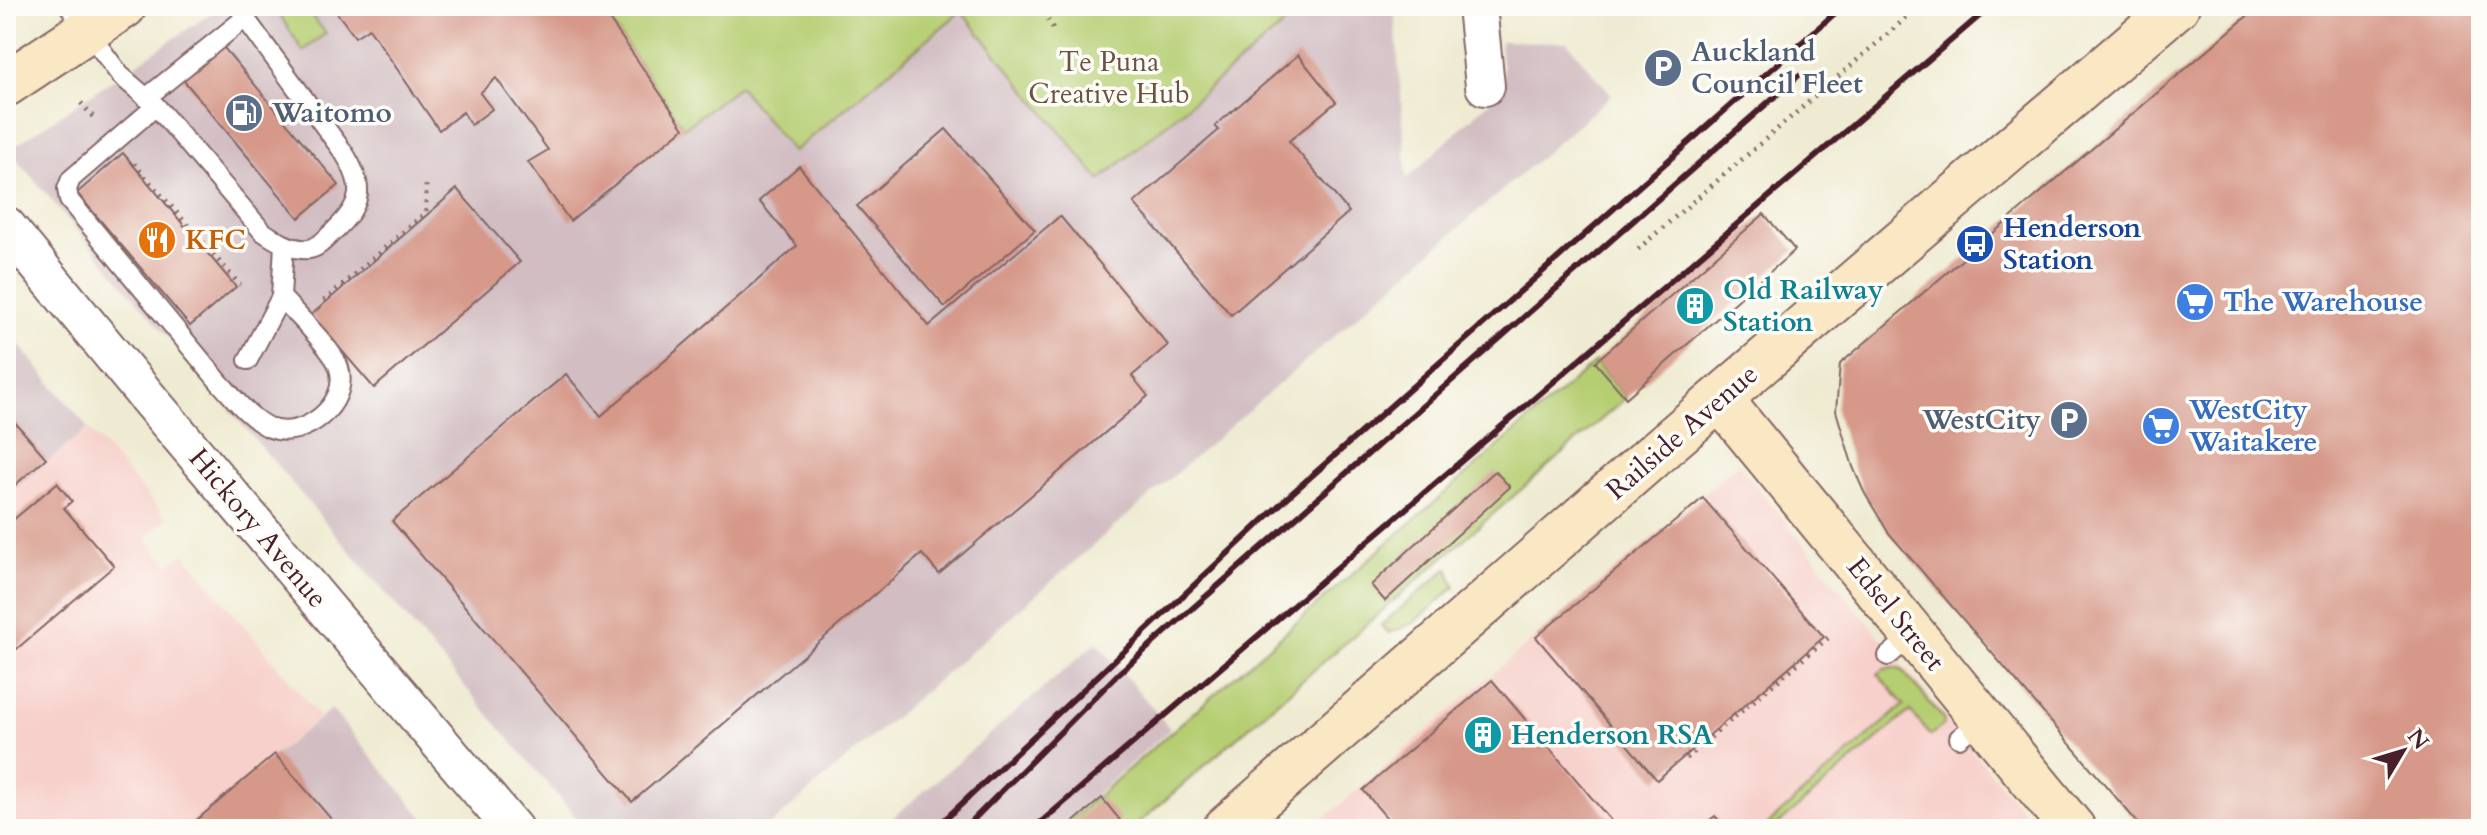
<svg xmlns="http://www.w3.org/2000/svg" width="2487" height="835" viewBox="0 0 2487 835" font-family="Cardo,serif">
<rect width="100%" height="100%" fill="#fdfcf7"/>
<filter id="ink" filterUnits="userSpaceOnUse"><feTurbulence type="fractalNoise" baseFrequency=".0125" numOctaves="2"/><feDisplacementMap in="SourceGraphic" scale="16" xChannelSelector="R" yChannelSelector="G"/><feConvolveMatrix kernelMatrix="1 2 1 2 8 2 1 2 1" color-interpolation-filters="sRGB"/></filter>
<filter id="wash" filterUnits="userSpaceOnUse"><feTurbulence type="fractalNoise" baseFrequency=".006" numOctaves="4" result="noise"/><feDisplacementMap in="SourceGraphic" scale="32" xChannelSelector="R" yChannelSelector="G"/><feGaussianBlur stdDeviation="1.8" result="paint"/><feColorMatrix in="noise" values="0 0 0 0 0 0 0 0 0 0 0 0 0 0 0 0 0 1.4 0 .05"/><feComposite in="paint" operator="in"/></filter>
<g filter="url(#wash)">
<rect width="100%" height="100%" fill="#efebd2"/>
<g fill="#f7d0cb">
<path d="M88,428L167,518L145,538L169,565L184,554L320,717L184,829H6V496Z"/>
<path d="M1738,464L2037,829H1312Z"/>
</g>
<g fill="#d2bec2">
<path d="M222,6H600L683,127L739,86L793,152L960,11L1100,179L1306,6H1394L1407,179L1494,97L1504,83L1500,41L1567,42L1612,95L766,829H586L9,150Z"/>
<path d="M6,329L88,428L6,496Z"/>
<path d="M1097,642L1170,729L1056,829H880Z"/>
<path d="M331,709L433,829H184Z"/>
</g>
<g fill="#b6ce72" stroke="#80764e" stroke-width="2">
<path d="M274,6H303L326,33L303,51Z"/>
<path d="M600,6H1306L1100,180L961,11L793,152L739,86L684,128Z"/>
<path d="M1595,362L1626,398L1132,829H1060Z"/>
<path d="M1448,568L1455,587L1414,623L1389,633L1381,625Z"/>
<path d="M1894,668L1902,670L1943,718L1944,724L1931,736L1910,711L1773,829L1767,825L1904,705L1878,674L1884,669Z"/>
</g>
<g id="blocks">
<g fill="#d69889">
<path d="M332,6H600L684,128L570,221L528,162L548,150L496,78L480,93L492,109L471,125L463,112L439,130L369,28L355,37Z"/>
<path d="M2259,6H2481V829H2143L1888,532L1864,492L1853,467L1836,411L1840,364Z"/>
<path d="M214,36L339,185L299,218L175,70Z"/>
<path d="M1298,55L1336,102L1289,141L1349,212L1231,315L1134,203L1219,130L1215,126Z"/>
<path d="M946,129L1035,230L945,307L857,206Z"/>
<path d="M123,153L236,287L190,326L77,193Z"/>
<path d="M799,166L929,326L1060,216L1168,345L1132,376L1148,396L939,574L922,554L632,802L392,521L566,374L601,416L797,246L759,201Z"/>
<path d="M457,189L520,262L374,388L311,315Z"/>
<path d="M1764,214L1795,250L1626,398L1595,362Z"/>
<path d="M6,412L46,458L6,493Z"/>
<path d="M1495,471L1510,487L1385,601L1371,585Z"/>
<path d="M57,483L72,501L64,508L114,566L6,658V526Z"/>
<path d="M1703,498L1824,637L1657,780L1536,637Z"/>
<path d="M1492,680L1618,829H1396L1363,790Z"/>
<path d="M275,754L338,827L336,829H186Z"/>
<path d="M1102,798L1120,820L1109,829H1065Z"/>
<path d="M1715,816L1726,829H1698Z"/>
</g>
</g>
</g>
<g filter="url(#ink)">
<use href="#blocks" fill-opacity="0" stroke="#846665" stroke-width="2"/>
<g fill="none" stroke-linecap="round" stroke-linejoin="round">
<g stroke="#846665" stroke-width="22">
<g id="lane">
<path d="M69,6L120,75L156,106L262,231C275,240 292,251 309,249C319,248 327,237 334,231C362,204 366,188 344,153L245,18L239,6"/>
<path d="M146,98L245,18"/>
<path d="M156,106L71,179L67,189L69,200L220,383C235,399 250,419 270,428C303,441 350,404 339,368C334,350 295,313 281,297"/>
<path d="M248,360L281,297L284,245"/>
<path d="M1888,656L1913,635"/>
<path d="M1959,738L1982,719"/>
</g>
</g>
<g stroke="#846665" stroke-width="42">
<g id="street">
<path d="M1477,6L1485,86"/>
<path d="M6,226L148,398L513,829"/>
</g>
</g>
<g stroke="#846665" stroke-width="48">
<g id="secondary">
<path d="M6,84L124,6"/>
<path d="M1720,399L2073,829"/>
<path d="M1225,829L1656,453L2177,6"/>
</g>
</g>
<g stroke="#846665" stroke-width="5" stroke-dasharray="2 6" stroke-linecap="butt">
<path d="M1039,6L1056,33"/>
<path d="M81,103L96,120"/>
<path d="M134,164L240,285"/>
<path d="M1638,249L1920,6"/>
<path d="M324,301L426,212V180"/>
<path d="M1686,758L1828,638"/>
</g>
<use href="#lane" stroke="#fff" stroke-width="18"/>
<use href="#street" stroke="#fff" stroke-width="38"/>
<use href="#secondary" stroke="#fae7c3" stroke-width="44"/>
<g stroke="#4a1f2b" stroke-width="6">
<path d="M935,829L1290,495L1843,6"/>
<path d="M964,829L1119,673L1798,76"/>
<path d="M1033,829L1991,6"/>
</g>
</g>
</g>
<defs>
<g id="parking-disc" transform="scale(2)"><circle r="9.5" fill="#5c6f8a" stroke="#fdfcf7"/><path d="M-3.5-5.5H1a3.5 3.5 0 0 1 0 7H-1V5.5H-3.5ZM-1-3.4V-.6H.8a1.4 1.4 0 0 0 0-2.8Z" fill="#fff"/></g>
<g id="fuel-disc" transform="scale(2)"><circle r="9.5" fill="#5c6f8a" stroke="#fdfcf7"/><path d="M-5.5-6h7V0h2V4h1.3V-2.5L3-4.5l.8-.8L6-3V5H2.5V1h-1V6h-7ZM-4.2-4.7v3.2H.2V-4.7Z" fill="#fff"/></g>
<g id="restaurant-disc" transform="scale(2)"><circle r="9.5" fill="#e8710a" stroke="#fdfcf7"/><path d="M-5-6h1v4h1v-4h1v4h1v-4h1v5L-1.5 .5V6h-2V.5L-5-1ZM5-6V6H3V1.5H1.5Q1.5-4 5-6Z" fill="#fff"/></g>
<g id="bus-disc" transform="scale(2)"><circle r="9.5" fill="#1a4fb4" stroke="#fdfcf7"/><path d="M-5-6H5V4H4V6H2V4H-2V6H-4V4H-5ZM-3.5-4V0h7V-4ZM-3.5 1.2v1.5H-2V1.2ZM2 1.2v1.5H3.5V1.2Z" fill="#fff"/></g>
<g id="supermarket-disc" transform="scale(2)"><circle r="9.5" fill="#3f7fe0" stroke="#fdfcf7"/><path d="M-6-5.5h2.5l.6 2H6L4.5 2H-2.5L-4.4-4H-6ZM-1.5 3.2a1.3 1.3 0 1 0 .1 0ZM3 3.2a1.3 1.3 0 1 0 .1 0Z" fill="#fff"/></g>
<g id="building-disc" transform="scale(2)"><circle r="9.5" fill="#0f9aa8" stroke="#fdfcf7"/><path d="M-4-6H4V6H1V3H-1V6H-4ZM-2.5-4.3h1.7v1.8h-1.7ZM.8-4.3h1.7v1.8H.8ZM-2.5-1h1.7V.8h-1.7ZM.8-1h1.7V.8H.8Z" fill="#fff"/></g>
</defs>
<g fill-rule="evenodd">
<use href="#parking-disc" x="1663" y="68"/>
<use href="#fuel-disc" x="244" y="113"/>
<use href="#restaurant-disc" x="157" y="240"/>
<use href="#bus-disc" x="1975" y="244"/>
<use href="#supermarket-disc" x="2195" y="302"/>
<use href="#building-disc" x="1695" y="306"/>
<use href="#parking-disc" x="2069" y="420"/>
<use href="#supermarket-disc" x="2161" y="426"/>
<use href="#building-disc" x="1483" y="735"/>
</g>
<g text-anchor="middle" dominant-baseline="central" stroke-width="7" stroke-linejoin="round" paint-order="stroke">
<g font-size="28" font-weight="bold" fill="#4e5e75" stroke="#fdfcf7" text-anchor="start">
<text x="1691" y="52">Auckland<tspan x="1691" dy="32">Council Fleet</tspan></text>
<text x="272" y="113">Waitomo</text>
<text x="2041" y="420" text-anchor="end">WestCity</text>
</g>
<g font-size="28" fill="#6a5440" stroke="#fdfcf7">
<text x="1109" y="62">Te Puna<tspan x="1109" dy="32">Creative Hub</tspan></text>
</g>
<g font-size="28" font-weight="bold" fill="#164399" stroke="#fdfcf7" text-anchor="start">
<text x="2003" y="228">Henderson<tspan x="2003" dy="32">Station</tspan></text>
</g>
<g font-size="28" font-weight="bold" fill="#c56008" stroke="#fdfcf7" text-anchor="start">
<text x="185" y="240">KFC</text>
</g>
<g font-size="28" font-weight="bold" fill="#0d838f" stroke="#fdfcf7" text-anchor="start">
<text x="1723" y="290">Old Railway<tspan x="1723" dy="32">Station</tspan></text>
<text x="1511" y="735">Henderson RSA</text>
</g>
<g font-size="28" font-weight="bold" fill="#366cbe" stroke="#fdfcf7" text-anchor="start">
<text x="2223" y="302">The Warehouse</text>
<text x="2189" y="410">WestCity<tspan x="2189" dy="32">Waitakere</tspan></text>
</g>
<g font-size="28" fill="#4a1f2b" stroke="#fdfcf7">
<text transform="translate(1682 432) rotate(-41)">Railside Avenue</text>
<text transform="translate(258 528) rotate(50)">Hickory Avenue</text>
<text transform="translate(1896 614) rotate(51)">Edsel Street</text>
</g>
</g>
<rect width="2487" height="835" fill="none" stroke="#fdfcf7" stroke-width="32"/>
<g transform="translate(2403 751) rotate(52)" stroke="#fdfcf7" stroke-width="6" paint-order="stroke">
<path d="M0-6L14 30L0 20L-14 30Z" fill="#4a1f2b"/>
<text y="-12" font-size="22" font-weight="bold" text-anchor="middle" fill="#4a1f2b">N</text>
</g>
</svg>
